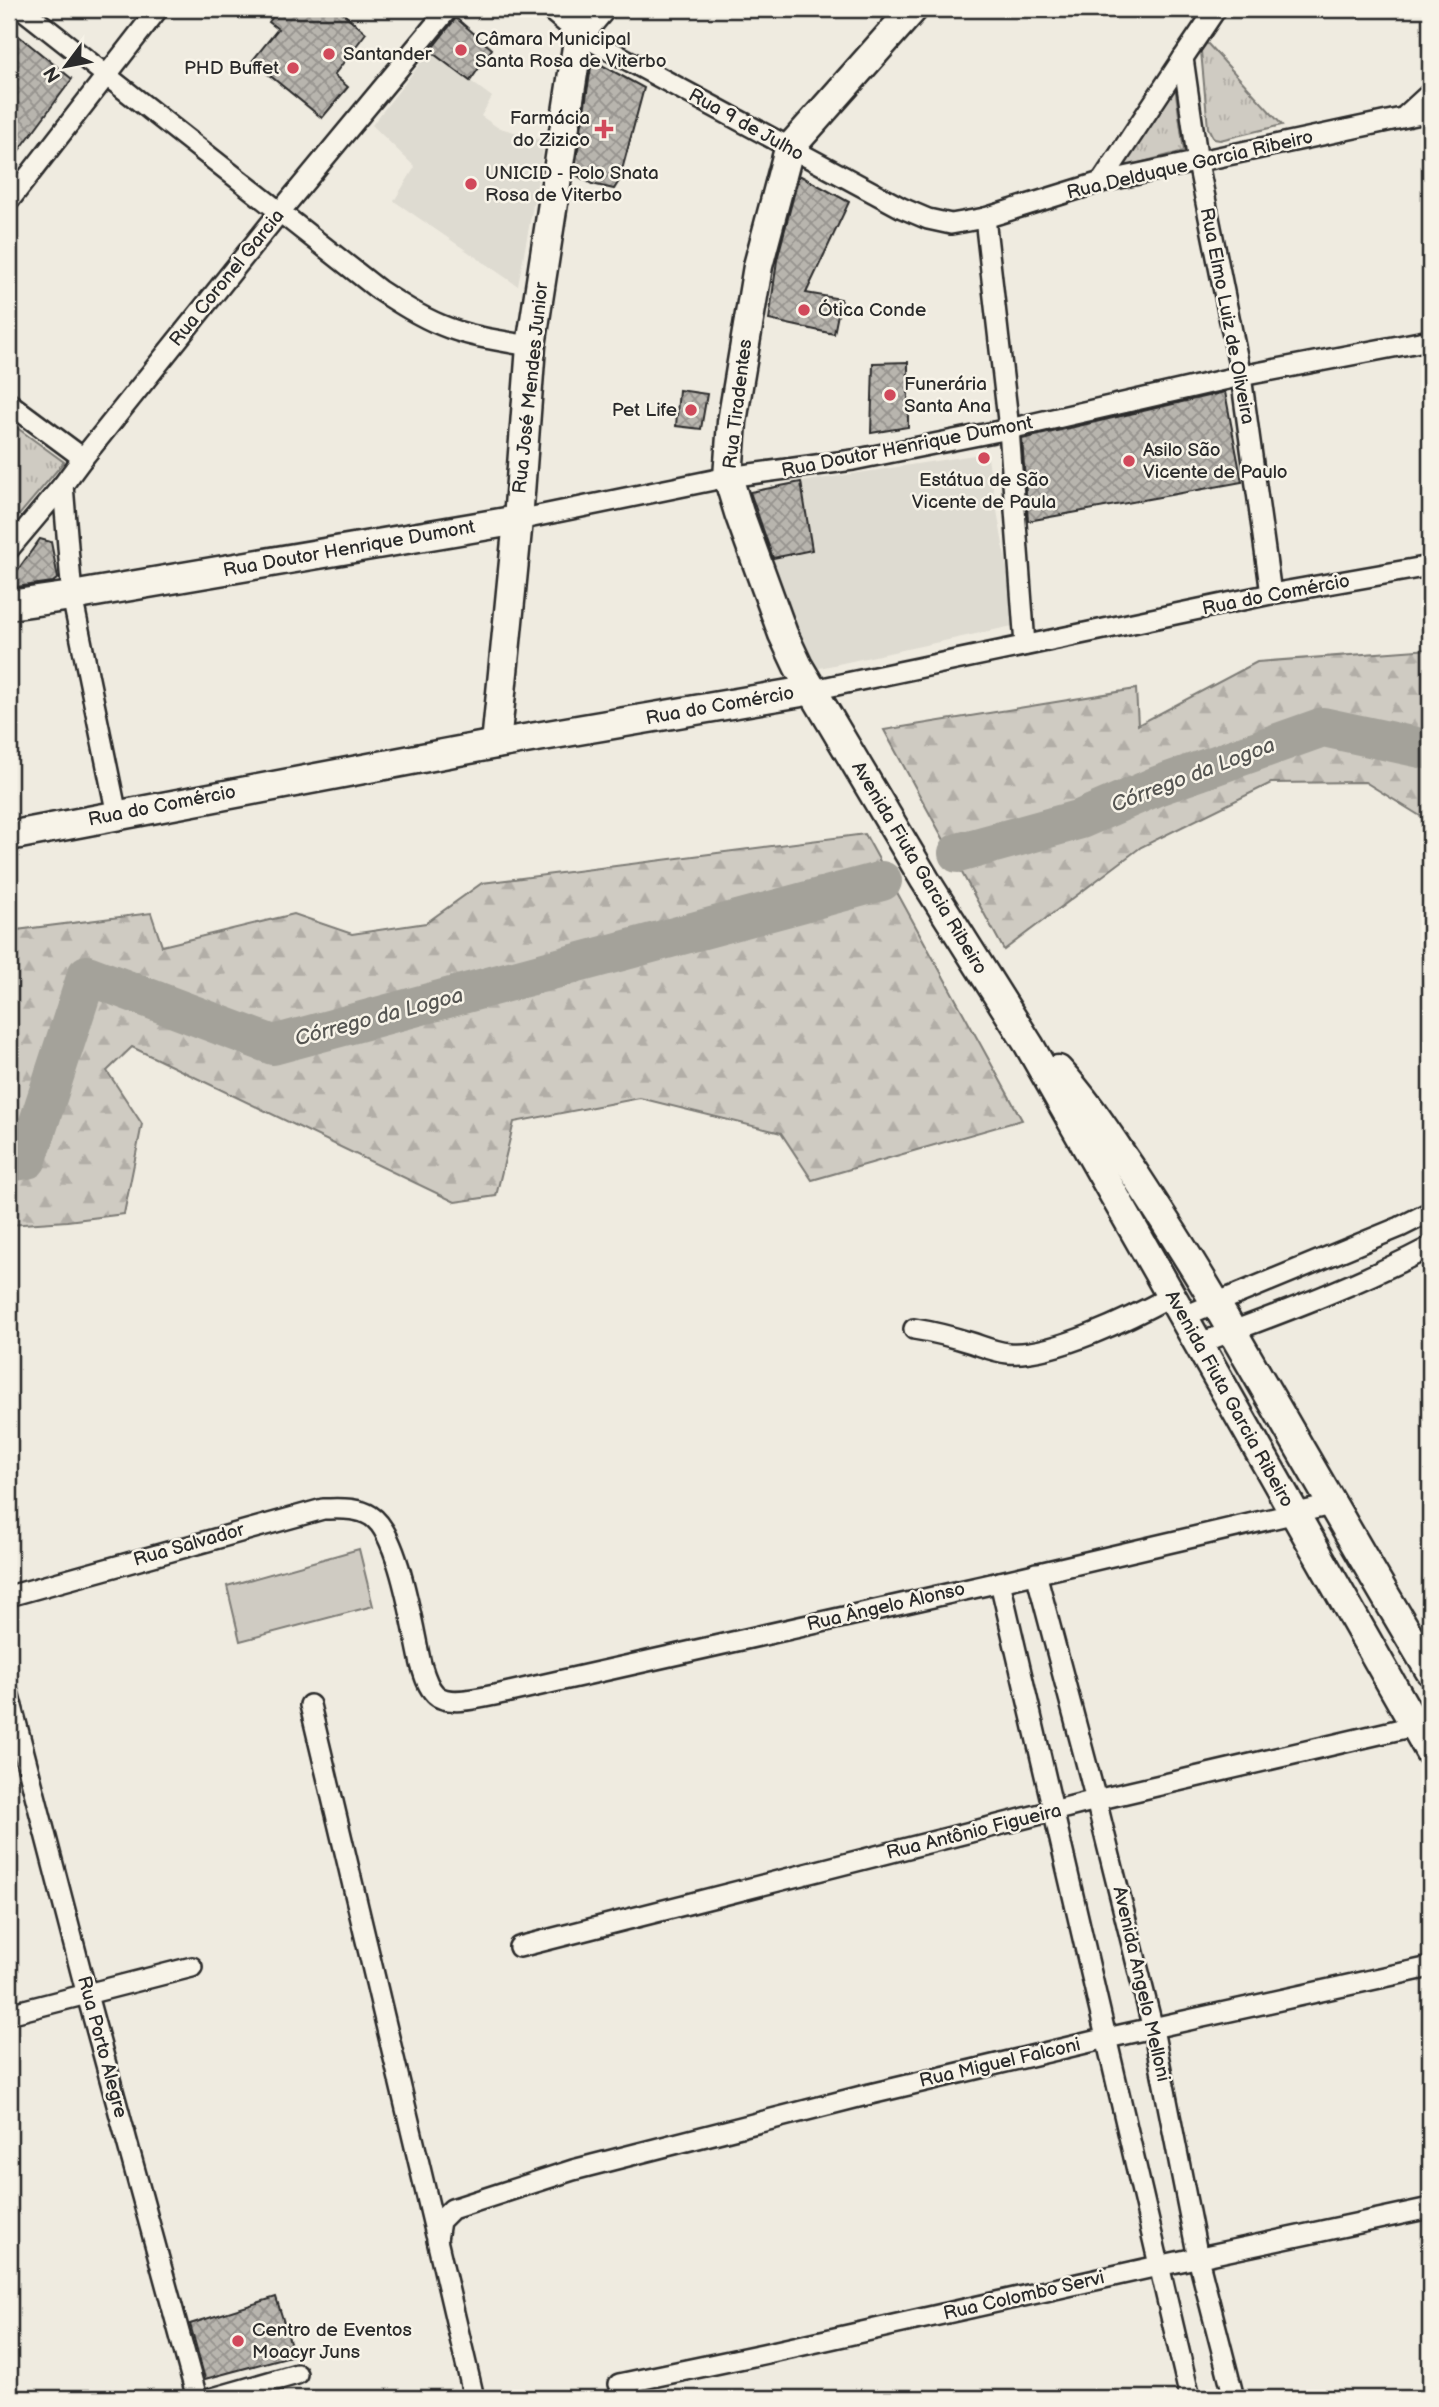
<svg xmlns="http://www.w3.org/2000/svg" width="1439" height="2407" viewBox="0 0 1439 2407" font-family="'Balsamiq Sans',sans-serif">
<defs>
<pattern id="forest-firs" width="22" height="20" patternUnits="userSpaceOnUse" patternTransform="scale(1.75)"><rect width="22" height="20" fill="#cfcbc2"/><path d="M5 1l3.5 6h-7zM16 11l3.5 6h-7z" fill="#b2aea7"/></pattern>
<pattern id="park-tufts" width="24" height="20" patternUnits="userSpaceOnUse" patternTransform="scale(1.75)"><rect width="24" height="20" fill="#cfcbc2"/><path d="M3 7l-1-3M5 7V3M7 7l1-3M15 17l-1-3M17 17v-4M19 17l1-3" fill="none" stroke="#b2aea7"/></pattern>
<pattern id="building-cross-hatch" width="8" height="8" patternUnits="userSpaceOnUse" patternTransform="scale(1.75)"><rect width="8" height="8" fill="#b8b5ae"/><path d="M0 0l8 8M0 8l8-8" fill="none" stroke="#96938e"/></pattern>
</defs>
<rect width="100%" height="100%" fill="#efebe0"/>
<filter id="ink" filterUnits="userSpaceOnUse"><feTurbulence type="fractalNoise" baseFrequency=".0143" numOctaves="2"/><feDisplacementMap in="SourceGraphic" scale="14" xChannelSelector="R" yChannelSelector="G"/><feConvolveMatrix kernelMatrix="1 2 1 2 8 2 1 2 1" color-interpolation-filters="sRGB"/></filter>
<g filter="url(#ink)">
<g fill="#dedbd1">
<path d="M430,51L492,97L481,116L497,127L545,141L518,286L394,201L415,167L372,125Z"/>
<path d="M987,453L1017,625L806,671L767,560L811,550L801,482Z"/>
</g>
<path fill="#cfcbc2" stroke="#7d7b76" stroke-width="2" d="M359,1549L373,1606L240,1641L227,1586Z"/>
<g fill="url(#forest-firs)" stroke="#7d7b76" stroke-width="2">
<path d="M1430,649V822L1365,782L1271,783L1141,847L1004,950L884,730L1136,689L1138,725L1257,662Z"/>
<path d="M865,834L1022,1120L812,1180L781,1133L640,1098L514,1122L496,1196L455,1202L132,1047L107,1071L142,1124L124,1214L67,1221L9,1225V931L151,913L162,946L294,914L352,934L426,923L482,883Z"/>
</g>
<g fill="url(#park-tufts)" stroke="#7d7b76" stroke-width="2">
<path d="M1207,43L1282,125L1220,140L1214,139L1208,128L1201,51Z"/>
<path d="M1174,79L1184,151L1124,167Z"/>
<path d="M9,422L64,462L9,527Z"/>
</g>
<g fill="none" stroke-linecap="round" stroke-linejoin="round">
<g stroke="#a4a29a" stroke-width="40">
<path d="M958,853L1081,819L1157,786L1323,727L1430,750"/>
<path d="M9,1162L27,1159L87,975L273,1045L882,881"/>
</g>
</g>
<g fill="url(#building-cross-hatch)" stroke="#2b2b2b" stroke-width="2">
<path d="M279,9H338L366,33L334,75L348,87L322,118L252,61L278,29L269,22Z"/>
<path d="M456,18L492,49L470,81L430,51Z"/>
<path d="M9,28L72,79L9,164Z"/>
<path d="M598,63L644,88L619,181L614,189L592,184L574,174L591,67Z"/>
<path d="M799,175L849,202L806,293L841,299L834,334L769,320L777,260Z"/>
<path d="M908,362V427L871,433L873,363Z"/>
<path d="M679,390L707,394L701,429L676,426Z"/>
<path d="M1225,392L1242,482L1028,521L1022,439Z"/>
<path d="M801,482L812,550L773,558L750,492Z"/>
<path d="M40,539L51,542L58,578L53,582L9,588V582Z"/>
<path d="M276,2297L294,2355L205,2379L190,2324Z"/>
</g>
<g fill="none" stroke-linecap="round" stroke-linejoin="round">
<g stroke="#2b2b2b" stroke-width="24">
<g id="street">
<path d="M22,9L379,290C399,303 419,316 441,325C469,337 501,341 531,346"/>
<path d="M549,9L579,34L902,208L928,219L951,224L985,218L1101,182L1430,112"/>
<path d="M1216,9L1183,58L1198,163L1241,376L1271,594"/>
<path d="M1406,115L1430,93"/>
<path d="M1101,182L1183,58"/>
<path d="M9,201L158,9"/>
<path d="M985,218L1009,429L1025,645"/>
<path d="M9,403L83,458"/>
<path d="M63,485L72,596L117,815"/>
<path d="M518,520L728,477L853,460L1009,429L1241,376L1430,340"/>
<path d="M9,549L63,485L83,458L279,213L448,9"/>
<path d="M813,690L1271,594L1430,566"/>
<path d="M1182,1317L1400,1227L1430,1212"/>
<path d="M914,1329C934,1332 953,1337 972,1343C984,1347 996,1352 1008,1353C1052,1357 1133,1317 1171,1296"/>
<path d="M1198,1344C1276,1315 1356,1286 1430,1247"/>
<path d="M1036,1573L1096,1800L1153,2029L1198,2258L1234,2398"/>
<path d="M1000,1582L1190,2398"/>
<path d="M9,1596L323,1509C338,1509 357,1507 371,1516C399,1533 413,1630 421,1664C424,1674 427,1686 435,1694C448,1708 487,1696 505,1693L1000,1582L1331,1505"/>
<path d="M9,1695L87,1995L197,2398"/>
<path d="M310,1705L436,2235"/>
<path d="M519,1947L1096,1800L1414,1726L1430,1720"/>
<path d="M9,2014L192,1967"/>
<path d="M619,2384L763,2354L1158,2266L1430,2208"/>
<path d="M213,2398L297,2374"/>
<path d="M474,2398L437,2240L440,2221L452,2209L573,2170L866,2095L1107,2038L1430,1967"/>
</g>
</g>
<g stroke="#2b2b2b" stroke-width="33">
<g id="secondary">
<path d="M913,9L789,149L758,266L732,422L728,477L739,513L783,634L798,666L925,880L1029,1045L1430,1752"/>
<path d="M9,605L72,596L518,520"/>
<path d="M496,744L518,520L531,346L579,34L600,9"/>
<path d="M9,836L496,744L813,690"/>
<path d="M1058,1070C1087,1101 1110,1138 1134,1173C1168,1225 1201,1277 1232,1331C1298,1445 1363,1559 1430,1671"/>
</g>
</g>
<use href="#street" stroke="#f7f3e8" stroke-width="19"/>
<use href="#secondary" stroke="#f7f3e8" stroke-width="28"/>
</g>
</g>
<g fill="#d1495b" stroke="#f7f3e8" stroke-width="2.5">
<circle cx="461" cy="50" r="7"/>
<circle cx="329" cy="54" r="7"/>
<circle cx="293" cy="68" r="7"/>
<path d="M600.5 118.5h7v7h7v7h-7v7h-7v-7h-7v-7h7z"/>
<circle cx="471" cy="184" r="7"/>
<circle cx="804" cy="310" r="7"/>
<circle cx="890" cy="395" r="7"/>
<circle cx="691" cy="410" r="7"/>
<circle cx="984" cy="458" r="7"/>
<circle cx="1129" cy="461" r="7"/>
<circle cx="238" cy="2341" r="7"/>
</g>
<g text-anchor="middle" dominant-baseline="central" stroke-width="5" stroke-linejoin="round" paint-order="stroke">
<g font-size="19" fill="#2b2b2b" stroke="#f7f3e8" text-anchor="start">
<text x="475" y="39">Câmara Municipal<tspan x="475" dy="22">Santa Rosa de Viterbo</tspan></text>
<text x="343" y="54">Santander</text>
<text x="279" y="68" text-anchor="end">PHD Buffet</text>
<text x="590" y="118" text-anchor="end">Farmácia<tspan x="590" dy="22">do Zizico</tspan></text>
<text x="485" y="173">UNICID - Polo Snata<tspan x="485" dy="22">Rosa de Viterbo</tspan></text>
<text x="818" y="310">Ótica Conde</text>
<text x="904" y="384">Funerária<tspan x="904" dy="22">Santa Ana</tspan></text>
<text x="677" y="410" text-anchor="end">Pet Life</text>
<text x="1143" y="450">Asilo São<tspan x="1143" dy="22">Vicente de Paulo</tspan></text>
<text x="984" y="480" text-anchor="middle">Estátua de São<tspan x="984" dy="22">Vicente de Paula</tspan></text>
<text x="252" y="2330">Centro de Eventos<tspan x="252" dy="22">Moacyr Juns</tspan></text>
</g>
<g font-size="19" fill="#2b2b2b" stroke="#f7f3e8">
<text transform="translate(746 125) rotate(29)">Rua 9 de Julho</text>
<text transform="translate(1190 165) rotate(-13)">Rua Delduque Garcia Ribeiro</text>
<text transform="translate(227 278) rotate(-51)">Rua Coronel Garcia</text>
<text transform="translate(1227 316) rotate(79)">Rua Elmo Luiz de Oliveira</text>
<text transform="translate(531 388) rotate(-84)">Rua José Mendes Junior</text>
<text transform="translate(738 404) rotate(-83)">Rua Tiradentes</text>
<text transform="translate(907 447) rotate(-11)">Rua Doutor Henrique Dumont</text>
<text transform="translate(349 549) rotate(-10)">Rua Doutor Henrique Dumont</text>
<text transform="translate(1276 595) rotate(-11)">Rua do Comércio</text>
<text transform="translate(720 706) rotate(-10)">Rua do Comércio</text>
<text transform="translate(162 806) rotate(-11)">Rua do Comércio</text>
<text transform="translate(919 868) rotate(59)">Avenida Fiuta Garcia Ribeiro</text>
<text transform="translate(1229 1399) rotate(61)">Avenida Fiuta Garcia Ribeiro</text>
<text transform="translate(189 1545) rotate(-16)">Rua Salvador</text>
<text transform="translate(886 1607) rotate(-13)">Rua Ângelo Alonso</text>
<text transform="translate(974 1832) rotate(-14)">Rua Antônio Figueira</text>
<text transform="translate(1141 1984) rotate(77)">Avenida Angelo Melloni</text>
<text transform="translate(102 2047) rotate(75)">Rua Porto Alegre</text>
<text transform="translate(1000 2063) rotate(-13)">Rua Miguel Falconi</text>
<text transform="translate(1024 2296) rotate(-13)">Rua Colombo Servi</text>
</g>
<g font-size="21" font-style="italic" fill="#555552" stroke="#f7f3e8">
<text transform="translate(1193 775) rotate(-21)">Córrego da Logoa</text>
<text transform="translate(379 1017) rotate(-15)">Córrego da Logoa</text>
</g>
</g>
<rect width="1439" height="2407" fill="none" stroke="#f7f3e8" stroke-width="35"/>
<rect x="18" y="18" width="1404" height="2372" fill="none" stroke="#2b2b2b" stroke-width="2.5" filter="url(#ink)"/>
<g transform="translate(66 66) rotate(238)" stroke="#f7f3e8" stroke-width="5" paint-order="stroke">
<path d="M0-5L12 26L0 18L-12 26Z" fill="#2b2b2b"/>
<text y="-10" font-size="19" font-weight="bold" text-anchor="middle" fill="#2b2b2b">N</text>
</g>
</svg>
